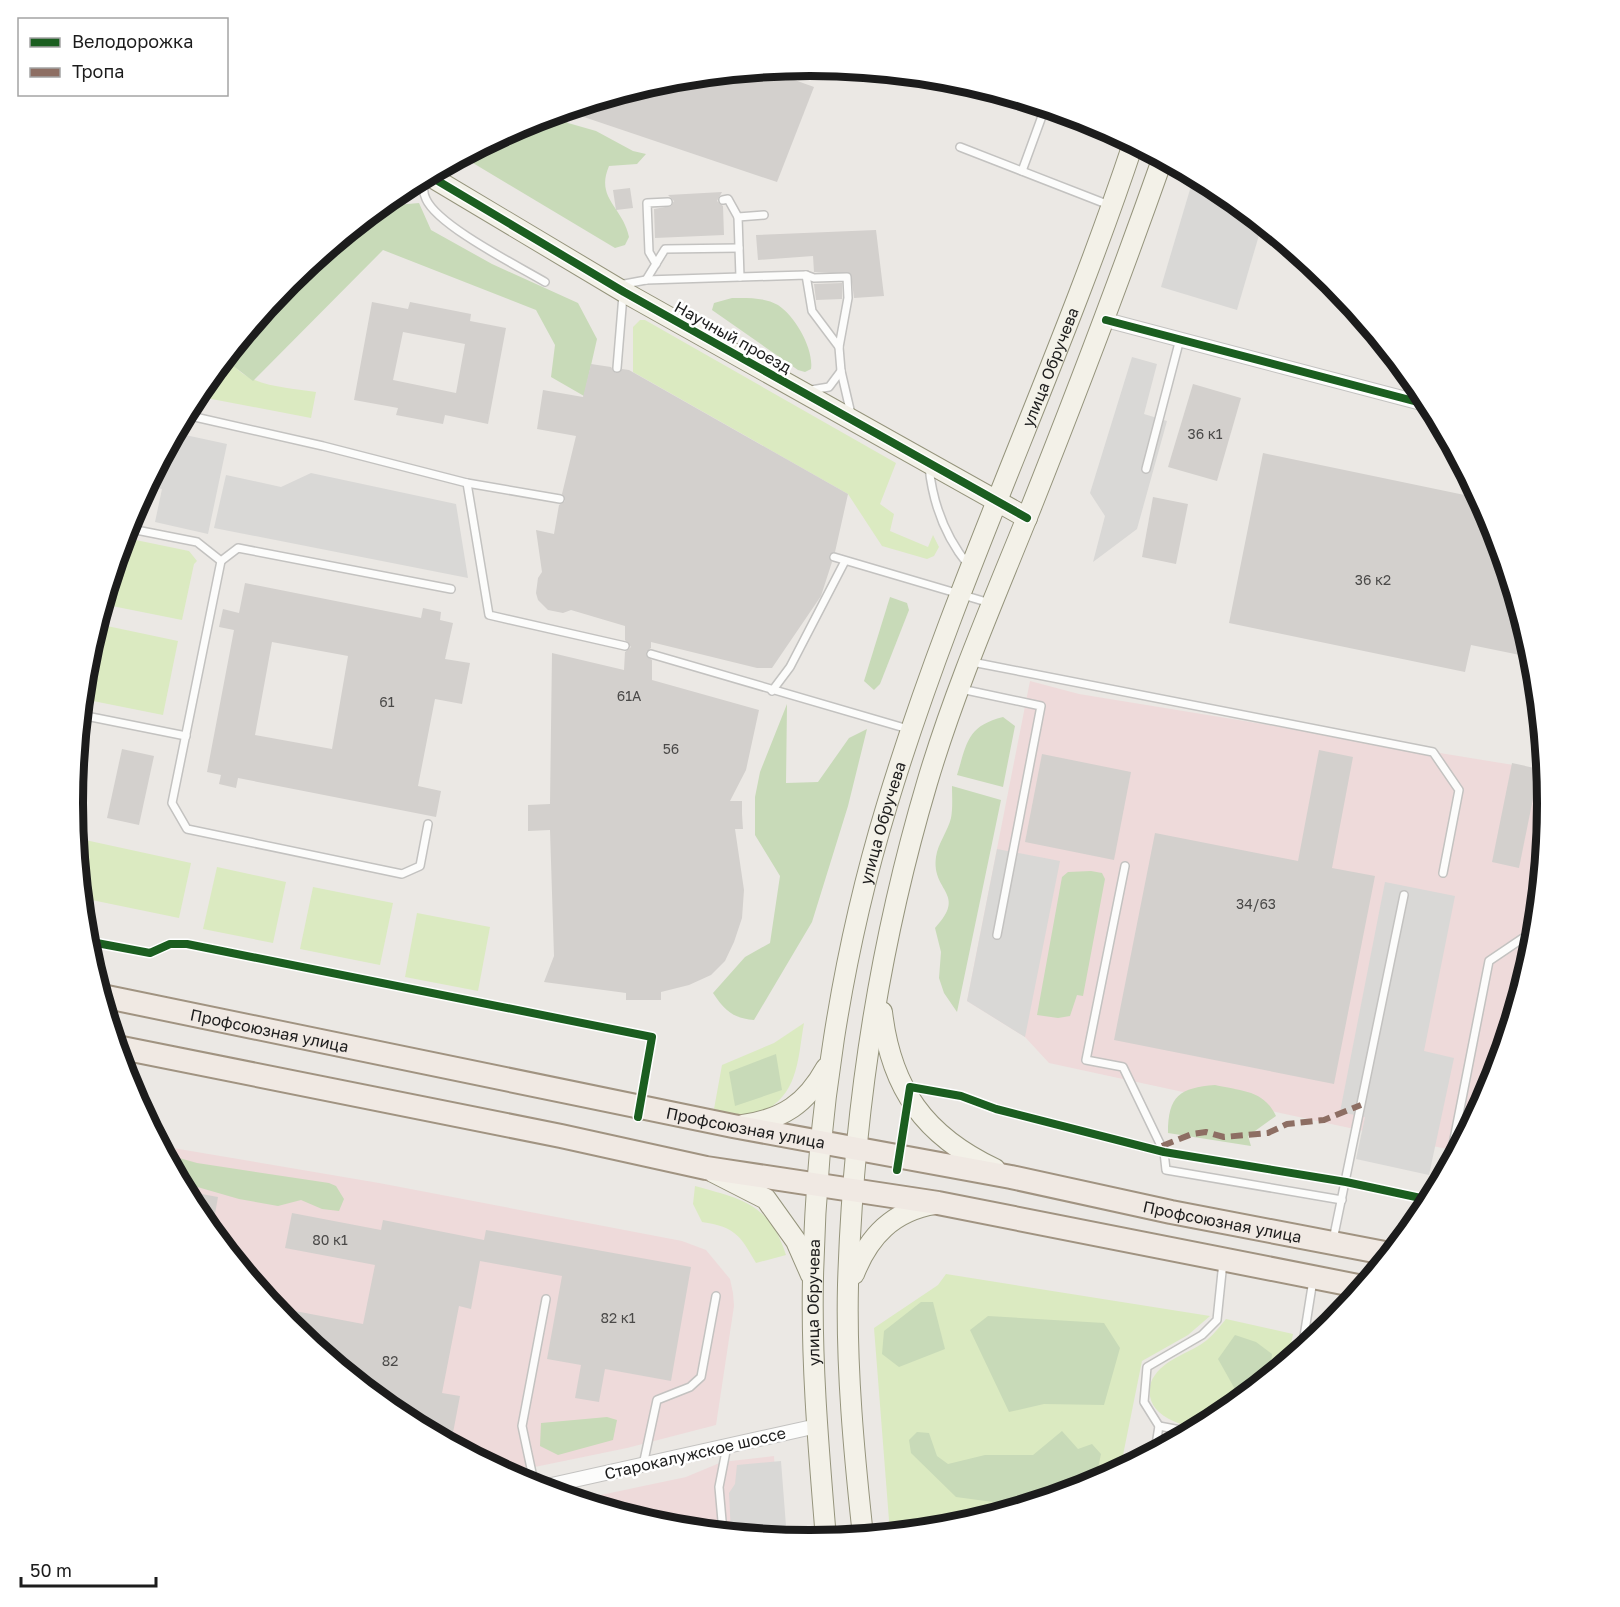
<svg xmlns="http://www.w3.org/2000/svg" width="1620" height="1607" viewBox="0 0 1620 1607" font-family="'Golos Text',sans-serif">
<rect width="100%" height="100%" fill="#ebe8e4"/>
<g fill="#eedada">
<path d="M1030,681L1079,694L1544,770L1547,804L1533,948L1491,1086L1456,1151L1049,1063L1025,1037L967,1001Z"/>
<path d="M161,1146L379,1183L682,1241L706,1250L730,1279L733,1293L734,1306L716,1425L627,1448L506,1473L400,1417L288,1325L197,1213Z"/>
<path d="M774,1456L779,1538L666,1527L577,1500L686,1477L722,1462Z"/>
</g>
<path fill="#e9dce5" d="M914,76L954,80L1018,100L1015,110Z"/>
<g fill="#d9d8d6">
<path d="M1194,176L1220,190L1262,225L1237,310L1161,287Z"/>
<path d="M1132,357L1157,364L1144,414L1167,421L1137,529L1093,562L1105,516L1090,493Z"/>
<path d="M176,433L227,444L208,534L155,522L162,489L147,486Z"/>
<path d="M311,473L456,504L468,578L214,528L226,475L281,487Z"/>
<path d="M997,849L1060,861L1025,1037L967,1001Z"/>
<path d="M1385,882L1455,896L1424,1051L1454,1058L1429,1175L1356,1159L1365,1117L1340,1112Z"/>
<path d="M781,1461L787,1539L731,1533L729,1493L735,1484L737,1465Z"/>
</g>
<g fill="#dbeac1">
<path d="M316,260L310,282L291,280Z"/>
<path d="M640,320H645L896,463L880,504L894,514L890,531L928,547L933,535L939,547L934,556L927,559L882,546L848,494L633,372V327Z"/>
<path d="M228,355C240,387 287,387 316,392L311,418L196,396Z"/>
<path d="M126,538L189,551L197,561L194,564L182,620L112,606Z"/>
<path d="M107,626L178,641L163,715L93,701Z"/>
<path d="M76,838L191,863L179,918L82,898Z"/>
<path d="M217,867L286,882L273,943L203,929Z"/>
<path d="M313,887L393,903L380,965L300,949Z"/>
<path d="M417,913L490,927L478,991L405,977Z"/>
<path d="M804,1023C798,1056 799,1090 768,1109C761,1113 754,1116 746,1116C736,1116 724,1112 714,1109L722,1065L774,1043Z"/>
<path d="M695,1186C742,1199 770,1204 786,1255L756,1263C740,1235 735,1227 702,1222L693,1204Z"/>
<path d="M946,1274L1210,1316L1188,1335L1142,1361L1120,1470L1092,1485L954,1527L890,1533L874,1328L938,1285Z"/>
<path d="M1226,1319L1293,1334L1288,1360C1273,1373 1217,1425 1201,1426C1186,1428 1165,1420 1156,1409C1148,1399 1147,1385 1155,1375C1168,1357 1191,1353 1207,1340C1214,1334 1220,1326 1226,1319Z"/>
</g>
<g fill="#c8dab8">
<path d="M559,113L568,123L596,131L633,151L646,154L637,164L609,166C595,199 623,207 629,237L625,245L615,248L463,157L528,122Z"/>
<path d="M385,203V206L419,203L431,230L492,264L578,303L597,339L584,396L551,377L555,345L536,310L383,250L253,381L232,365L228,355L289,282H310L316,260Z"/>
<path d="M732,298C746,298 764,297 778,305C795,316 814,349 811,369L805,372L798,370L712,310L714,303Z"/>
<path d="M890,597L907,603L909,610L880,684L874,690L864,681Z"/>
<path d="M787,704L786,783L818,782L849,738L867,729L848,806L812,922L754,1020C733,1018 725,1011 713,993L745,957L770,943L780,876L755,835V797L760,772Z"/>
<path d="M1003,717L1015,726L1003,787L957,775C967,743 967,726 1003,717Z"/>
<path d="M952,786L1001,800L957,1012L944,993L939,978L941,952L935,928C968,893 931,892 936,857C938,843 948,831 951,818C953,808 952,796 952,786Z"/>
<path d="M1091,871L1102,873L1105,879L1083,996L1077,995L1070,1016L1058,1018L1037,1015L1062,877L1068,872Z"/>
<path d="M776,1054L782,1090L735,1106L729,1072Z"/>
<path d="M1215,1085C1241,1091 1264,1090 1276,1116L1248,1136L1251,1146L1168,1133C1168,1095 1180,1088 1215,1085Z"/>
<path d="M165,1154L197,1163L329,1183L336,1186L344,1199L339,1211L322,1209L301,1200L278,1206L239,1199L180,1182Z"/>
<path d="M921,1302H933L945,1349L899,1367L882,1354L884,1331Z"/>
<path d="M988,1316L1104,1323L1120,1348L1104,1405L1044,1404L1009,1412L970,1330Z"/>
<path d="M1235,1335L1256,1342L1272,1354L1270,1376L1241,1400L1218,1359Z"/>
<path d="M607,1417L617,1420L613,1440L558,1455L540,1446L541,1423Z"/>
<path d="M1062,1431L1078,1449L1092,1444L1101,1454L1096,1478L1089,1486L1006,1511L993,1502L956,1497L911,1453L909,1440L917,1432L929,1433L937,1456L948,1464L985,1455H1033Z"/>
</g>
<g fill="#d3d0cd" fill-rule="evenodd">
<path d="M767,70L814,87L777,182L566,111L666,80Z"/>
<path d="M630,188L633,208L616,210L613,190Z"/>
<path d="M722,192L717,201L723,206L724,235L655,238L654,209L671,206L674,201L668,195Z"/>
<path d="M876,230L884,296L854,298L851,274L814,272L813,256L758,260L756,235Z"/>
<path d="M842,283V299L816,300L814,284Z"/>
<path d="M372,302L408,309L410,302L471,314L470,321L506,328L488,424L445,415L443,424L396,415L398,408L354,400ZM403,332L465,344L456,393L393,380Z"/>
<path d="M591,364L611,367L616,373L622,369L629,370L848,494L835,552L829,555L832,562L821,596L772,668H757L651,642V648L646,652L647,657L652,660V680L759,710L746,770L730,801H742V814L743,829H735L744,890L742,918L734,942L725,961L711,975L689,985L661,992V1000H626V993L544,982L554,956L550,830L528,831V805L550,804L552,653L624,670L625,652L631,647L625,640V626L571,610L563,613L548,610L538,600L536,593L538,578L542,572L536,530L554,534L559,505L565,501L562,494L576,436L537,429L543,390L583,397Z"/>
<path d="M1193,384L1241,398L1217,481L1168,467Z"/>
<path d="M1263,453L1479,498L1491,522L1525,631L1520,655L1471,645L1465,672L1229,623Z"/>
<path d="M1153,497L1188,504L1176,564L1142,557Z"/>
<path d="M245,583L421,618L423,608L441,612L440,620L453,623L445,659L470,663L462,704L435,699L418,786L441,791L436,817L238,778L236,788L219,784L221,775L207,772L234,630L219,627L223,609L239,613ZM272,642L348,656L332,749L255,735Z"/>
<path d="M122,749L154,756L139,825L107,818Z"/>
<path d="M1319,750L1353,757L1332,868L1375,876L1334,1084L1114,1040L1155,833L1298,861Z"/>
<path d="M1042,754L1131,772L1114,860L1025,842Z"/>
<path d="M1512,763L1539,769L1519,868L1492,862Z"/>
<path d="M185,1191L218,1197L212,1231L197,1213Z"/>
<path d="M292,1213L381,1230L383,1220L484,1240L486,1230L691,1267L671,1381L605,1369L599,1402L575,1398L581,1365L547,1359L562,1276L480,1261L471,1309L459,1306L442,1393L460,1396L452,1438L433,1434L400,1417L288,1325L274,1307L363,1324L375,1265L285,1248Z"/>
</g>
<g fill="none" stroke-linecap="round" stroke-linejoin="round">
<g stroke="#c3c2c0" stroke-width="10">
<g id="lane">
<path d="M960,147L1109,205"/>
<path d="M1022,171L1045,108"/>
<path d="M426,176C424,185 422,191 426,199C438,226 518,266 545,282"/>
<path d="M723,200L728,199L738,217"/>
<path d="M656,264L649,252L647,203L668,202"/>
<path d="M806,275L814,278L847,277L848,298L839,347"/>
<path d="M740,277L738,217L764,215"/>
<path d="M646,280L665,249L739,248"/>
<path d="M619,285L646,280L806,275L812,311L839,347L841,371L851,414"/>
<path d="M617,368L623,295"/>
<path d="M811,390L829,387L841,371"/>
<path d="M186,415L323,446L467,483L560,499"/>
<path d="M929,467C933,505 945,537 969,566"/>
<path d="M1146,469L1180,339"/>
<path d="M467,483L489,615L625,646"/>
<path d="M126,528L197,542L221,561L172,803L187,829L402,874L420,866L428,824"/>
<path d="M834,557L990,603"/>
<path d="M221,561L238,548L451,589"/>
<path d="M651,654L908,729"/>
<path d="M972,662L1433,752L1459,790L1443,873"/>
<path d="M961,689L1041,706L997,935"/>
<path d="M772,691L790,667L845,561"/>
<path d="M81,715L186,736"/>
<path d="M1125,866L1086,1060L1123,1067L1164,1152L1166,1170L1342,1200"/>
<path d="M1449,1165L1489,961L1523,938L1534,940"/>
<path d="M1333,1240L1404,895"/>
<path d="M1302,1349L1313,1280"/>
<path d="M1159,1426L1191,1432"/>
<path d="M1155,1451L1159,1426L1144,1402L1147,1367L1202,1335L1217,1320L1223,1262"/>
<path d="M643,1465L657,1400L690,1387L701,1377L716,1296"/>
<path d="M535,1487L522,1426L546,1299"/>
<path d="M723,1532L719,1487L727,1446"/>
</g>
</g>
<g stroke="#c3c2c0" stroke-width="16">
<g id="street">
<path d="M1106,320L1429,405"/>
<path d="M538,1488L817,1426"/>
</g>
</g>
<g stroke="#95947c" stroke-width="22">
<g id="secondary">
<path d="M428,175L624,292L1027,518"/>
<path d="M882,1012C891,1089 925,1136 995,1169"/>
<path d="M743,1125C783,1119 806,1104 826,1068"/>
<path d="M713,1172L766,1199L796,1241L811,1275"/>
<path d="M854,1274C869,1236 893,1211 935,1204"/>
<path d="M863,1536C854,1453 846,1368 848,1285C853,1116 879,945 927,783C954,692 992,604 1028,515C1075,397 1120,279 1162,160"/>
<path id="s1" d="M826,1539C819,1453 811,1365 813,1278C816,1120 841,956 887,805C955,580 1059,367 1133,144"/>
</g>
</g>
<g stroke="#a09381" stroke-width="26">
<g id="primary">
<path id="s2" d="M102,996L733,1126L1011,1177L1171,1212L1390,1254"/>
<path d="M117,1047L561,1136L706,1168L938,1203L1363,1287"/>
</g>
</g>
<use href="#lane" stroke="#fcfcfb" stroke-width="7"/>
<use href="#street" stroke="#fcfcfb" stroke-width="14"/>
<use href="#secondary" stroke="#f3f1e8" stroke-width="20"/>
<use href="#primary" stroke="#f0e9e3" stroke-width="22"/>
<path stroke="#8d6e63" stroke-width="6" stroke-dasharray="12 6" stroke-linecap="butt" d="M1162,1146L1192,1134L1206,1132L1224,1137L1268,1133L1287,1124L1324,1120L1361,1105"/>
<g stroke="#fff" stroke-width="11">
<g id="cycleway">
<path d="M428,175L624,292L1027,518"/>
<path d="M1106,320L1429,405"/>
<path d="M86,941L150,953L170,944H187L652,1037L638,1117"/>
<path d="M897,1170L910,1087L961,1096L996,1109L1164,1152L1346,1182L1430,1200"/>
</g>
</g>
<use href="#cycleway" stroke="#1b5e20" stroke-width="8"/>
</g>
<g text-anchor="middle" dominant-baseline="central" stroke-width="5" stroke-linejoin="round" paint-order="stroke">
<g font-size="14" fill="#4a4948">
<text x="1205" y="433">36 к1</text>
<text x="1373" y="579">36 к2</text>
<text x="629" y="695">61А</text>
<text x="387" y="701">61</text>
<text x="671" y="748">56</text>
<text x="1256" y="903">34/63</text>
<text x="330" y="1239">80 к1</text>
<text x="618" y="1317">82 к1</text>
<text x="390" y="1360">82</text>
</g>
<g font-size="16" fill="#1c1c1c" stroke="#fff">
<text transform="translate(733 337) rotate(29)">Научный проезд</text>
<text stroke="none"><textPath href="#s1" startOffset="1209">улица Обручева</textPath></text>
<text stroke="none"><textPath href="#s1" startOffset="723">улица Обручева</textPath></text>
<text stroke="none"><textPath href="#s2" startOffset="171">Профсоюзная улица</textPath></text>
<text stroke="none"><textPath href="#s2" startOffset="657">Профсоюзная улица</textPath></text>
<text stroke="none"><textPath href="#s2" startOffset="1143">Профсоюзная улица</textPath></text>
<text stroke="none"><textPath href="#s1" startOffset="237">улица Обручева</textPath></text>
<text transform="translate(695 1453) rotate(-13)">Старокалужское шоссе</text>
</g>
</g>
<path d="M0 0H1620V1607H0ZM83 803a727 727 0 1 1 1454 0a727 727 0 1 1-1454 0Z" fill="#fff" fill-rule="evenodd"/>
<path fill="none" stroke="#1c1c1c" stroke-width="8" d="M83 803a727 727 0 1 1 1454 0a727 727 0 1 1-1454 0Z"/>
<rect x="18" y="18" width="210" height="78" fill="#ffffff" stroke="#a4a4a4" stroke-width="1.5"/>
<rect x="30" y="38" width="30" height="9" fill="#1b5e20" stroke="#a4a4a4" stroke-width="1.5"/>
<text x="72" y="48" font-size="18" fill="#1c1c1c">Велодорожка</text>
<rect x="30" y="68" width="30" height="9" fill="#8d6e63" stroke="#a4a4a4" stroke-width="1.5"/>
<text x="72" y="78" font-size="18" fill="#1c1c1c">Тропа</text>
<path d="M21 1577v9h135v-9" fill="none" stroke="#1c1c1c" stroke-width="3"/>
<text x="30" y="1577" font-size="18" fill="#1c1c1c" stroke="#ffffff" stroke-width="4.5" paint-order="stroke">50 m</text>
</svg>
